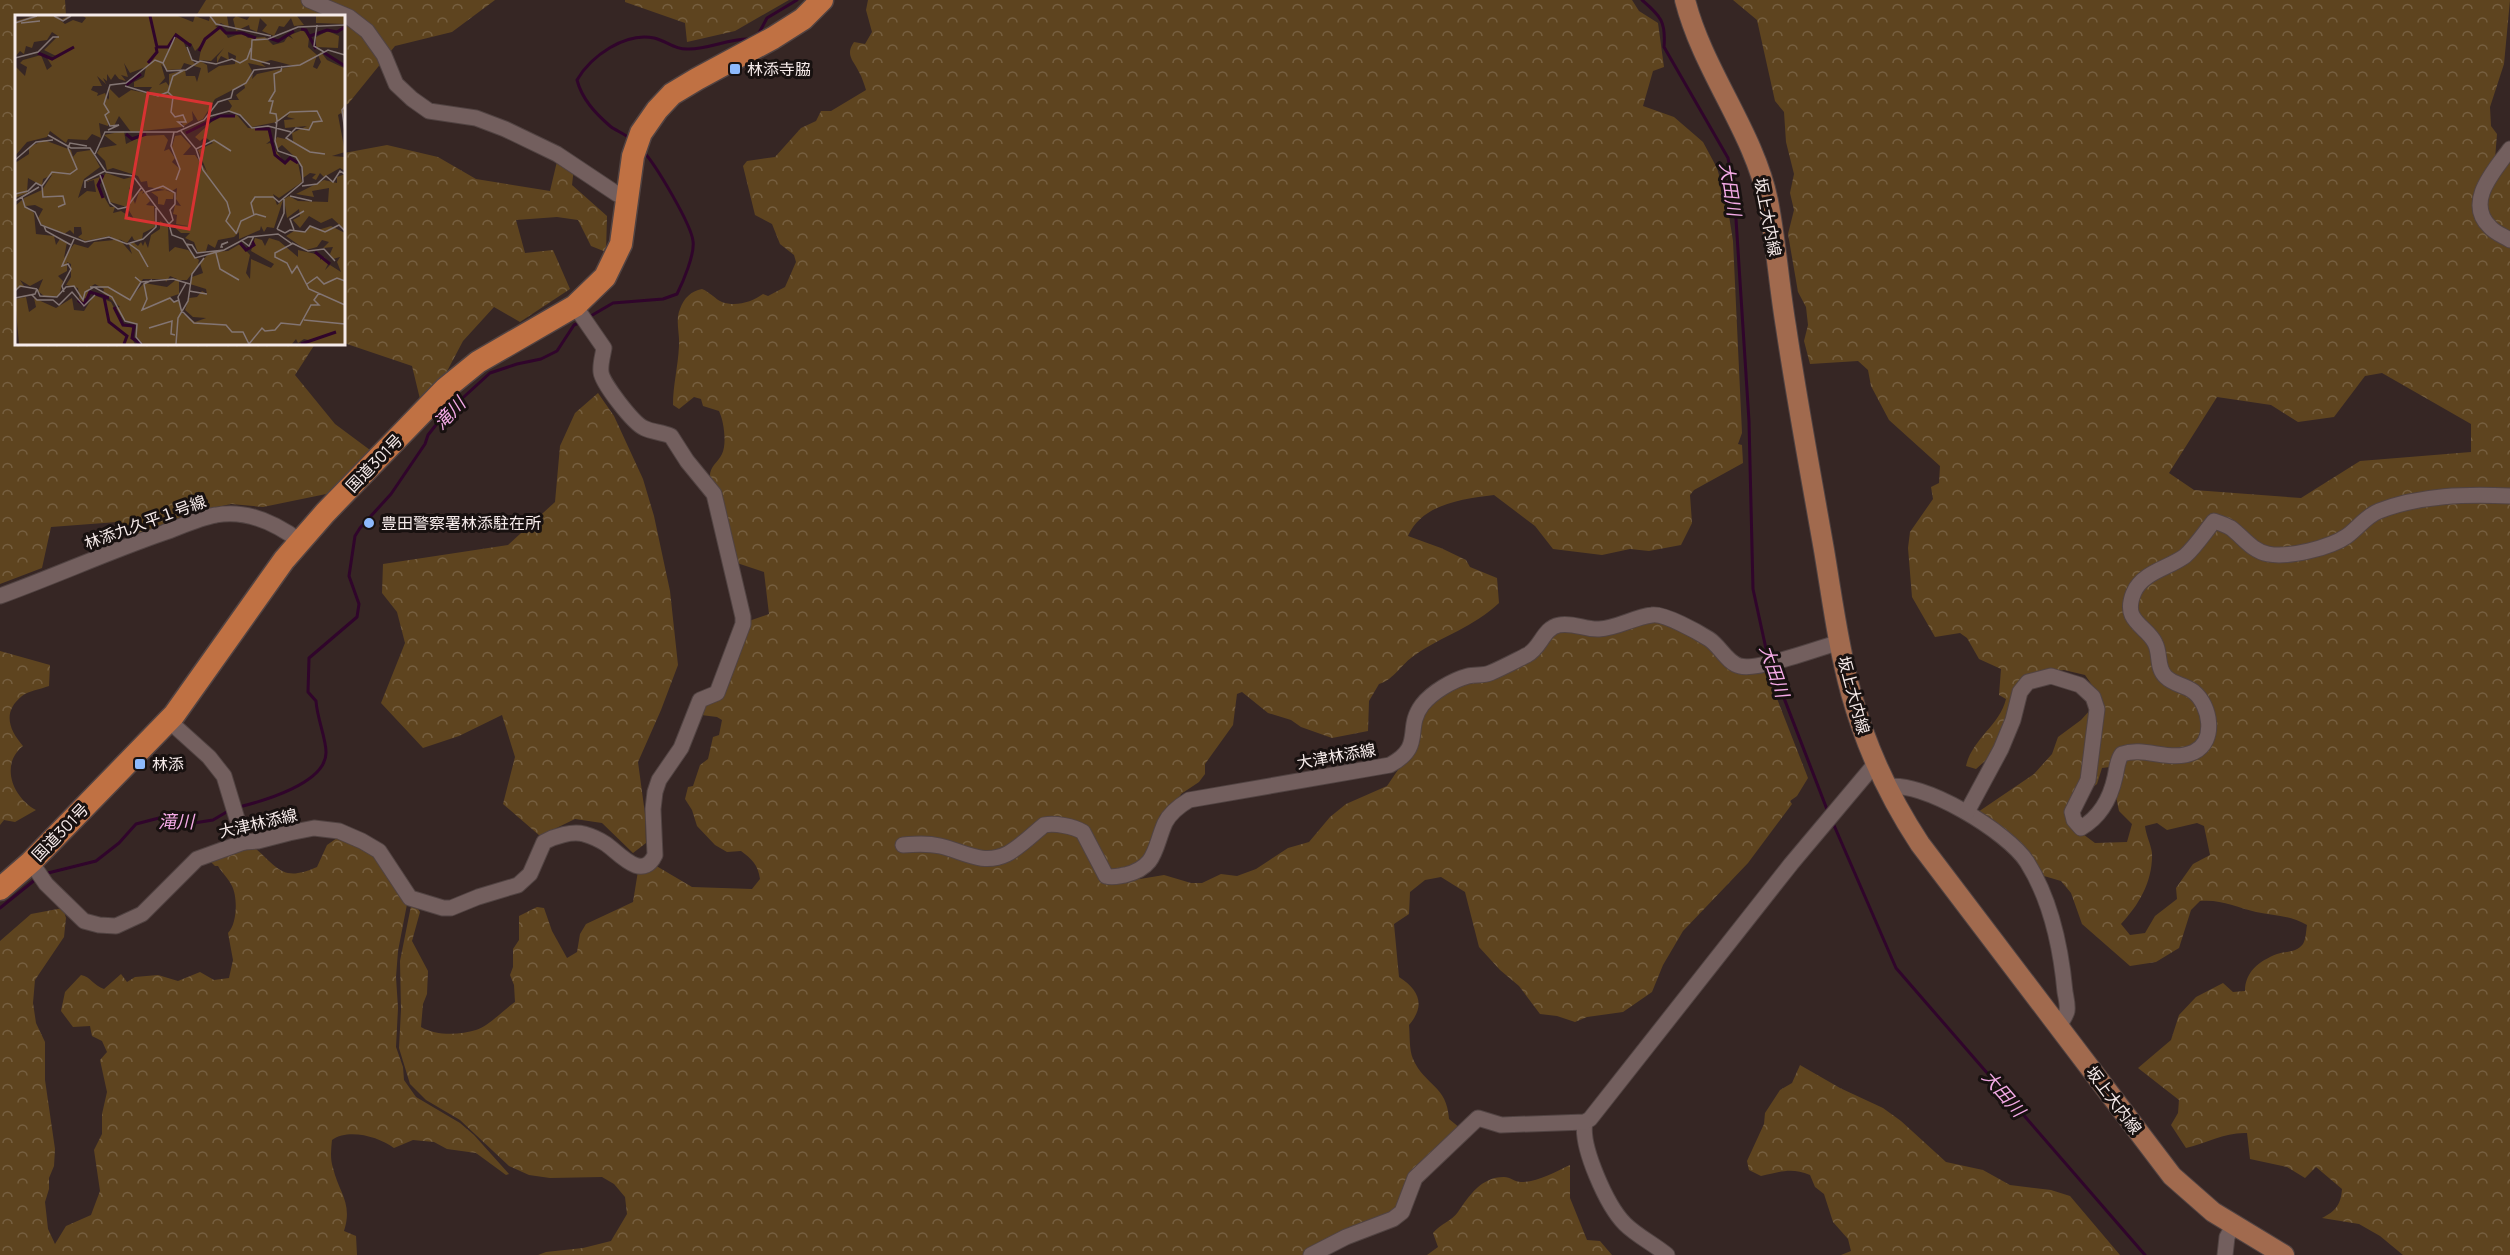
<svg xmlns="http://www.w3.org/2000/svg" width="2510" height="1255" viewBox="0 0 2510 1255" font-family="Manrope,'Noto Sans JP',sans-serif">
<defs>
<pattern id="forest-crowns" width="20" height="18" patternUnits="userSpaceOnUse" patternTransform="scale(1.5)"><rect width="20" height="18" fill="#5e441f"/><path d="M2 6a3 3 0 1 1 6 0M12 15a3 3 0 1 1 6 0" fill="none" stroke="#765f40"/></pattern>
</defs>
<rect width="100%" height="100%" fill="#362624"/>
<g fill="url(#forest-crowns)" fill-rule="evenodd">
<path d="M0,0H65L66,16H16L15,161L16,163V344H315L295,375L335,424L370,450L331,493L263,507L231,504L194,512L126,539L117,522L51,527L42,568L0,584Z"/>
<path d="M206,0H495L452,32L395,46L348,104L344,105V16H196Z"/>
<path d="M625,0H789L735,31L687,42L685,23L625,2Z"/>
<path d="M868,0H1632L1639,11L1658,23L1664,67L1653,71L1643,106L1674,117L1703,142L1717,168L1727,203L1733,241L1742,433L1738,444L1742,445L1743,463L1694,490L1690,495L1692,523L1681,545L1649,551L1630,549L1602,555L1553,549L1535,526L1494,495C1462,499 1422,504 1408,536L1441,548L1466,560L1470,567L1497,578L1499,603C1474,627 1442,636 1415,655C1401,664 1395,679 1379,684L1369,701L1368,731L1332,738L1301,727L1291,720L1268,713L1242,692L1237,694L1233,725L1205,764V774L1199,782L1181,794L1178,800L1160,815L1158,822V836L1135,871L1140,879L1164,875L1191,883H1202L1221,874L1237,876L1256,869L1288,848L1309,842L1330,817L1346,804L1387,786L1406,758L1417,723L1434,696L1487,676L1555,630L1650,617L1713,644L1731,664L1765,668L1808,778L1797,796L1790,801L1792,804L1748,863L1683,931L1663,965L1652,992L1623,1012L1587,1017L1575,1022L1557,1016L1540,1014L1519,986L1500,970L1479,947L1465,892L1441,877L1425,880L1410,892L1409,914L1394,924L1399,977C1419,990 1426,1005 1409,1025C1410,1035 1409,1050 1413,1059C1425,1086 1447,1085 1449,1119L1460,1128L1399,1209L1303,1255H538L546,1252L583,1248L611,1241L627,1214L625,1197L614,1184L602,1177L550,1178L529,1175L509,1166L460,1120L426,1100L410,1084L399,1048L401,1010L400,961L411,906H416L420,912L412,941L428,971L427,994L423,1004L421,1027C436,1036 460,1035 476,1030C489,1026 503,1010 515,1002L514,985L510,975L513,967V949L519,940V916L537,907L544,908L552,931L567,958L577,952L580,934L586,924L633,902L638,871L653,864L692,887L752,889L760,879C758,865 752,859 741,851L727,852L715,845L697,826L692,810L685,799L688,787L693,786L700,765L708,759L713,737L719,735L722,720L717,717L701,715L746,622L769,614L764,572L734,562L710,479C709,466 717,464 722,454C727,444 724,421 719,411L703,406L701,399L694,397L679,409L673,405C673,385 678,367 679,346C680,333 675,321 680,309C684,298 691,291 702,289C710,292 715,299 722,302C736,307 752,302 763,294L768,296L785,287L796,262L794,255L780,244L772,224L755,215L743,166L747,161L775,157L801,128L816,121L821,111H831L866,90C864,84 862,77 859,72C853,60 845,55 854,42L865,44L872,32L866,10Z"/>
<path d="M1733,0H2510L2504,64L2490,107L2491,126L2497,134L2495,159H2510V1255H2403L2380,1236L2359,1224L2322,1218C2336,1211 2341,1204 2342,1189L2316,1167L2305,1178L2287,1167L2250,1159L2247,1133C2225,1132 2207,1143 2186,1148L2171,1125L2178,1113L2179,1100L2138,1068L2171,1040L2179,1015L2196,997L2223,983L2233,992L2245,991C2245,972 2259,961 2277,954C2287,951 2296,953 2303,944C2306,939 2306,931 2307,925C2290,915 2275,916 2256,912C2236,907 2221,899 2200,901L2191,910L2179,948L2156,962L2130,966L2082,924L2071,893L2061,881L2044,876L2033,858L1978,812L2034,774L2052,754L2058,737L2081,720L2101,698L2085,675L2064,670L2043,674L2009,719L1994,753L1976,769L1966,766C1972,739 2000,725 2006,699L1999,695L2001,669L1979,659L1967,638L1960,633L1935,637L1912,597L1908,548L1910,532L1933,499L1931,487L1939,483L1940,466L1889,420L1871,386L1868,370L1858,361L1810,364L1804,341L1808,325L1806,307L1798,292L1788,234L1794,210L1790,193L1794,174L1786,142L1784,112L1775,101L1757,20ZM2382,373L2471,424V452L2360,461L2301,498L2194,490L2169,473L2217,397L2271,405L2298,422L2334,417L2365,376ZM2110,767L2119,811L2132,824L2127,842L2095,843L2072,826V803L2097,784L2102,768ZM2157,823L2167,830L2197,823L2204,826L2210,855L2193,864L2176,888L2177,899L2155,916L2145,933L2130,935L2121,924C2139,905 2153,881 2152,853C2151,845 2146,835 2145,826Z"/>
<path d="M387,145L438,157L476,179L550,191L558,157L574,168L572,185L607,216L606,252L591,246L578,220L557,217L516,220L525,253L553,250L570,289L520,322L494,307L463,341L435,394L420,399L412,366L344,343V153Z"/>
<path d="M598,393L614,416L643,479L654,516L670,591L678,665L661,710L638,762L645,814L646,843L633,853L602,823L575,819L540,836L503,804L515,757L502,715L459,736L423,748L381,703L405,643L397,612L382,593L383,564L508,545L555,502L560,446L575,413Z"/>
<path d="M0,651L50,665L49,686C41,689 28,691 22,696C2,712 9,730 23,746C0,764 12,797 36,810L15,822L4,820L0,825Z"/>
<path d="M337,838L375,852L408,899L398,951L396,977L398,1008L396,1047L403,1067L404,1080L416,1097L460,1123L474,1135L509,1174L506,1175L476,1153L447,1149L434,1142L413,1140L394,1148C379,1137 349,1128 332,1140C331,1149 330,1159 333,1168C339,1193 353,1203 344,1231L356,1236L357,1255H0V941L31,914L63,908L66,918L64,937L35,980L33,1003L36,1023L45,1042V1080L55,1149L54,1166L49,1178V1189L45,1202L48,1229L55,1244L66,1226L91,1215L100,1191L94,1150L102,1134V1114L107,1092L100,1060L107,1052L102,1041L92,1036L90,1026L73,1027L61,1011L65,992L81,975C91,977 94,986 104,989L121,974L127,982L135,977L158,975L178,981L200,972L214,980L229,978L233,960L228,933C237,924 238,898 232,886C229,879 222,873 218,866H215L210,861L225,852L255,848C279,869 283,882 317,867L327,845Z"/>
<path d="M1800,1065L1840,1088L1883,1108L1901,1121L1946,1162L1983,1170L2010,1185L2051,1190L2070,1196L2120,1255H1841L1851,1251L1848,1239L1833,1222L1824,1194L1815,1187L1810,1175C1791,1167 1780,1172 1761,1176L1749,1170L1747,1161L1764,1124L1765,1113L1780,1090L1792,1083Z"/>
<path d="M1570,1165V1198L1587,1240L1600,1241L1612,1255H1427L1438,1247L1433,1233C1440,1224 1452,1221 1458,1212C1469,1196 1481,1177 1504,1177C1510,1177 1515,1182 1521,1182C1538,1182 1555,1172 1570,1165Z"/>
</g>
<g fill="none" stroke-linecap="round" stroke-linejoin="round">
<g stroke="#30052b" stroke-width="3">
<path d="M1642,0C1661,16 1666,22 1664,47L1728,158L1734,188L1749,421L1753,589L1768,658"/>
<path d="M754,36L759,33L767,18L797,0"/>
<path d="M630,139C624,133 616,131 610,126C595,113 582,99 577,80C591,56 625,32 654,38C667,41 675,50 689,49C709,49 728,39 748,39"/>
<path d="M589,317L613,303L663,299L677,294C683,282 695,254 693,241C691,224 656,165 643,151"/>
<path d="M1772,667L1828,812"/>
<path d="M239,807C263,801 327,783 326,752C326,738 317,718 316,701L308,692L309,658L357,617L359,604L349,576L355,536L360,528L391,494L425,444L428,435L443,416L490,373L517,364L541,359L557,351L574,325L581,322"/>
<path d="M1833,823L1896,968L2145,1255"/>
<path d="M44,874L96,861L119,843L136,824L159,818L194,823L213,820L230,810"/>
<path d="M0,908L36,879"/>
</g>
<g stroke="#514342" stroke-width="17">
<g id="minor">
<path d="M309,0L349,17L367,31L384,55L396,84L412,99L429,111L476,118L505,129L557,154L617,194L628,196"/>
<path d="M2510,149C2495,170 2464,202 2490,227C2495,233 2504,236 2510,240"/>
<path d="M0,596C55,576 108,552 163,533C180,527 198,518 216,515C247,509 277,524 301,542"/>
<path d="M168,720L209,757L224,776L244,842"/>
<path d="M1886,787C1921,779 2008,832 2027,862C2051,900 2061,948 2065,992C2066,998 2068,1005 2067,1011C2066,1016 2061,1022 2059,1027"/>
<path d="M1967,812L2001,749L2013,720L2020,692L2028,682L2051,676L2080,685L2093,697L2097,709L2088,780L2072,812L2074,820L2081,828C2100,817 2110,800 2115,777C2117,769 2117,760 2122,754C2145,746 2171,763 2194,752C2217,741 2210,705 2194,692C2186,685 2174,685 2166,677C2156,668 2161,654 2155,643C2150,632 2137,626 2132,615C2129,608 2131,599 2134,592C2143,572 2169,568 2185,556C2196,546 2205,532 2214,521C2220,523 2226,525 2231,528C2243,537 2252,551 2268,554C2288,558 2330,548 2347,536C2358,528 2366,516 2379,511C2420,495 2467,494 2510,496"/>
<path d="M903,845C915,844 927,843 940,846C963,851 982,866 1007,854C1020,847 1032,835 1044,825C1055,823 1073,826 1083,832L1106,876C1113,878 1118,876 1125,875C1157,867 1154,848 1165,823C1170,813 1179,806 1189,800L1390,765C1425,746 1404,729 1422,705C1432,692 1453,680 1468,676C1475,674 1483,676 1490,673C1502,668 1515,661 1527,655C1541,648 1543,628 1559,625C1573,622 1586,630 1599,629C1618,628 1634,617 1652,615C1664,613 1698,632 1709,639C1720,646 1727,663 1740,666C1758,671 1819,648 1840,642"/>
<path d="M31,862L46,884L84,921L99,925L116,926L142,914L197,859L244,842L258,841L289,833L314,828L339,831L362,841L379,851L410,898L443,908H451L478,897L518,885L530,874L544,842C555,836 572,831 584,834C591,836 600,840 606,844C619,853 642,882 655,855L653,809L655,792L659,780L681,748L700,700L717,693L743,624V617L714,494L687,461L671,436C662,432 652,432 644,428C633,423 602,383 601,372C600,364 603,355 604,348L575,306"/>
<path d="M1585,1122C1580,1146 1607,1206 1625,1224C1637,1236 1654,1244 1667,1255"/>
<path d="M1311,1255L1346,1237L1393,1219L1402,1212L1415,1178L1478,1118L1501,1125L1585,1122L1590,1119L1791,864L1875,764"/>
<path d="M2225,1255L2227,1237L2233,1226"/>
</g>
</g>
<g stroke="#514342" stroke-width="22">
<path id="major" d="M1685,0C1703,71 1754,132 1768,201C1776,242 1779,285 1786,327C1797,401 1811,476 1824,550C1832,597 1838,646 1851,693C1866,747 1889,797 1920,844L2172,1176L2213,1212L2284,1255"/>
</g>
<g stroke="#514342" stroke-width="25">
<path id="highway" d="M0,889L31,862L174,715L284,560L325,513L446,388L478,362L575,306L605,277L621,244L633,156L641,133L657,110L672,94L697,79L773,38L803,19L822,0"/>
</g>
<use href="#minor" stroke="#735f5e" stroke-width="15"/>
<use href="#major" stroke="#a16a4e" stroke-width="20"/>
<use href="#highway" stroke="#c07143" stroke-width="22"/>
</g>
<g fill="#8db9fc" stroke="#181110" stroke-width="2">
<rect x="729" y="63" width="12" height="12" rx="3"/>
<circle cx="369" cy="523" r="6"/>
<rect x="134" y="758" width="12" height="12" rx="3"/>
</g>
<g text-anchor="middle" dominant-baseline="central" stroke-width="6" stroke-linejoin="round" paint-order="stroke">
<g font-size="16" fill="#f6ebea" stroke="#181110" text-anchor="start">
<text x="747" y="69">林添寺脇</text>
<text x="381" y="523">豊田警察署林添駐在所</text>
<text x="152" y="764">林添</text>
</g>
<g font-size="16" fill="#f6ebea" stroke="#181110">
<text transform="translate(1768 217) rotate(79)">坂上大内線</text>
<text transform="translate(374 463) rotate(-46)">国道301号</text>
<text transform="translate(145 522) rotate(-20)">林添九久平１号線</text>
<text transform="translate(1854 695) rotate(75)">坂上大内線</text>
<text transform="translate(1336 756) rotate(-10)">大津林添線</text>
<text transform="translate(258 823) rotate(-13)">大津林添線</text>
<text transform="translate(60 832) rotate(-46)">国道301号</text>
<text transform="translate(2114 1100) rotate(53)">坂上大内線</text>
</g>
<g font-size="18" font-style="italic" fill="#f4aae6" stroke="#181110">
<text transform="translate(1731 189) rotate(81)">大田川</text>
<text transform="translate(449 413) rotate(-46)">滝川</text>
<text transform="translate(1775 671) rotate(71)">大田川</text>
<text x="176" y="821">滝川</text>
<text transform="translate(2004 1093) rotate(49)">大田川</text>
</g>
</g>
<g transform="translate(15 15)">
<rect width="330" height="330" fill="#362624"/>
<path d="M19,1H42L47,4L54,1L51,5H45L50,9L58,5L67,8L71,3L68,1H163L178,7L180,1L194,6L195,1H212L214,13L206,8L200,12L207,13L213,23L227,18L233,23L250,22L258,30L269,27L273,21L278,24L275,20L288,15L294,23L293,32L302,40L298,52L302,54L306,47L303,40L306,37L312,45L329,53L330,104L326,98L323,100L330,137L317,141L330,142V156L325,153L309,162L305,158L301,165L297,163L301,159L295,158L288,163V153L281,143L267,130L262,134L260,126L262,122L278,126L277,118L292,111L270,113L269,105L280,104L272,102L274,99L262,107L237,112L227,101L214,96L217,91L213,85H224L221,80L230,73L229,69L200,84L188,104L183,106L177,96L178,105L169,111L164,104L167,112L116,117L104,101L99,111H95L94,104L93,111L84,108L86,123L77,119L72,125L53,124L51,128L35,116L32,122L12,127L0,141V51L10,61L12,52L5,48L8,45L26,40L32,55L37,51L32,43L41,41L29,35L43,21L37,17L32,25L19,27L17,33L11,31L9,39L5,36L0,42V6ZM169,28H176L180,36L187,29L184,45L196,46L209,33L202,42V48L206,41L214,45L213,37L221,41L220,49L204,51L193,58L192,50L185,46L181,50L176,44ZM256,45L279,51L242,59L237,64L238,59L232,67L237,56L233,48L251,52L246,48ZM109,48L115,58L131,52L129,62L119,67V72H137L134,76L141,80L116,75L104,83L94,73V83L93,85L90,78L82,81L83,78L76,75L78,71H87L82,61L91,69L88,63L92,66V59L96,65L100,59L104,64L111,66L106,60L113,62ZM169,48L186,53L182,67L180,61H171L170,55L154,59V71L151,67L144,70L150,63L146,49L152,55L166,54ZM221,1L232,5L235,1H282L289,10L279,11L276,3L269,12L264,11L259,21L247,16L252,10L245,3L242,17L235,14L234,10L221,16L218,4ZM301,1H330V9L301,8ZM313,16L324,21L323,33L301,32V22ZM222,100L233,113L254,114L256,125L251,129L255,128L270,148L275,143L283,148L287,167L264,183L258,179L262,190L268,185L259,213L252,212L249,217L246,211L245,215L224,224V217L219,222L203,225L200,233L193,229L191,236L183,238L179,227L170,223L175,218H166L157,210L173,211L161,209L162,200L158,199L160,190L166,191L161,184L162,173L157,176L133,172L132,166L126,167L123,161L98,153L92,155L90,146L82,138L85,133L102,130L89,120L109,116L111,129L127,121L149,120L153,125L149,136L154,134L160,143L157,147L165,154L157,132L160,121L166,120L176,131L168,140H180L192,157L183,135L198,128L190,122L185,126L180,122L202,102ZM29,125L56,135L58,142L62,137L76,135L85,152L69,164L63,183L72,176L81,177L79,165L70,167L85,162L83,171L95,192H100L98,198L106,196L119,204L112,192L95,187L86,165L91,158L109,164L117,162L119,169L114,173L120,189L124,177L129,175L127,179L130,177L135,186L131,190L139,191L140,212L128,218L127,225H119L117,221L112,228L104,224L117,239L114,230L118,227L123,231L126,227L128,231L130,226L133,233L136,220L145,214V206L153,211L154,237L160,232L173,235L184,245L183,249L196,237L213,236L225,229L235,240L231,258L235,264L236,244L256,253L259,249L236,236L240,223L247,225L250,231L254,223L264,226L283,242V235L305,240V245L309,242L314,247L310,255L315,250L326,257L322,247L325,242L318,244L315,239L318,232L308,233L314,227L307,225L302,232L291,235L271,221L279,216L291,217L295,211L303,215L316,211L330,218V329H286L297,326L289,324L283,328L281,324L277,329H128L122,322V310L108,304L101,293L105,292L88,278L89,274L80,269L75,272L72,283L66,284L71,287L65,288L63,273L51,270L56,262V249L52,247V256L43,261L48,266L44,281H29L23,276L28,264L15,271L5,265L9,271L0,275V191L7,185L9,189V183L27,175L37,160L28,164L27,171L13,163L12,178L0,183V148L14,139V132ZM20,190L28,194L23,203L26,209L49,219L55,215L59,219V212H66L67,219L63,222L70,226L95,221L99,225L79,227L73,233L59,229L49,243L52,227L45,224L41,230L39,221L21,219L19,198L11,191ZM185,248L188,258L177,262L175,269L191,274L192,279L187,276L182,282L174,283L170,295L178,302L191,303L180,307L166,297L165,286L158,287L155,282L164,279V265H172ZM155,261L162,264L152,272L129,268L118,280L128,264H150L151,267ZM330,159V215L317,203L306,208L294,201L285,213L278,205L285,201L284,194L272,203L269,184L274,181L283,186L313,187L314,173L297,176L299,182L281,179L309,165L322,168V162ZM150,175L159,178L158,184H151L149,190L143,189V182L136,177ZM79,280L96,287L107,309L118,313L116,322L120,329H4L0,284L11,282L14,297L21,292L19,283L41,293L57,283L59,295L69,296Z" fill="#5e441f" fill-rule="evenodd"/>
<path fill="none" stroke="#30052b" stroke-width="3" d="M135,1L142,32H153L161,20L176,31M286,14L291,15L301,34M295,21L312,15L322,17L330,12M254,23L263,26L279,16M184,36L190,24L205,12L211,18H227L241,23M308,37L330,51M23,38L37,44L59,32M133,48L142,37L141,32M111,70L126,59M240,114H254L260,140L270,148L275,143L283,148M171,118L205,101H220M111,119L117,124L131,119M88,160L83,170L88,183M225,228L231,235L239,230L237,226M300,237L315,249M89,282L94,307L112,321L109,329M63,285L69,290L75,277L94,283M99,292L108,310L119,311L117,323L126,329M286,329L321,317"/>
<path fill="none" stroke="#837573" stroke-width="1.5" d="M39,1L48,6L56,1M195,1L201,9L256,21M0,8L22,1M6,8L25,6M302,10L299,31L309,37M160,22L148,48L152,56L171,55L185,46L201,49L217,44L225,48L232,44L236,33M172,32L177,45L183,47M0,43L23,37L38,22H44M255,49L236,44L237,25L253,24L283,12L330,10M110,71L143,81L153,77M153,77L158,82L156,97L160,102L168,100L171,107H163L169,112M153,77L158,61L169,55M330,91L327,95L330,117M192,102L214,96L225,100L237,113L253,111L276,117M260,108L275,97L302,96L307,106L298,107L294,115L281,113L271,123L295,137L310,139M93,115L104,110L95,111L90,100L94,97L89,89L95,70L111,68L140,45L148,48M166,116L181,134L188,155L212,187L215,198L211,206L221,218M159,117L156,131L165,154L161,165M33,120L56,133H75L91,157L118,161L154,209L157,220L168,224L180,243L209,235L233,222L263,219L277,229L260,238V242L272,248L277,258L282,251L294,274L330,290M181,134L199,125L216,136M80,139L90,117H162L189,105L203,87L216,83L218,75L231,68L239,55L285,50L313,35L330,40M0,145L21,127L38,125M85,160L95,188L103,194L112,192L126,173M27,171L37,157L55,159L62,154L53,133L55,128L72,131M27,171L28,182L48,181L50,189L43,192M287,171L302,169L311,161L318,167L325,156L330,159M70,173V166L90,156M131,177L148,171L160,178V189L155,195L158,205L154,209M0,179L13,176L21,168L27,171M275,181L297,186M7,182L10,192L20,197L26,210L70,227L94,222L112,229L128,224L141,212V193M0,186L24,172M239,200L236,188L240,182H258L264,187L288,167L287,152L281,142L263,136L260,126L262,105L261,99L255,98L258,86H254L260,76L259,59L266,56L267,51M29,211L31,216L56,230M262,214L270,218L275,215L290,217L295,211L310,217L324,210L330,216M262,214L269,198V184M279,215L275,204L289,196M221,219L226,206L241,199L251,202M226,225L234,231L239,221M113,228L124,236L133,252M277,228L293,236L309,234L320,246M171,229L177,230L182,238L209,235M206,230L213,227L207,229L206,232H208M201,238L205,254L224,265M120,262L126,267L158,264L175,269M137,265L129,269L132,284L127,295L155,283L159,287L164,285M292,269L302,262L309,269L322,263L330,266M75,272H93L115,285L126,267M22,274L25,281L42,282L51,272L59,271L68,285L70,277L79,272L97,282L110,306L122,309L121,322L127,329M0,276L5,271L22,274M174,276L192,279M49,277L47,271L56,254L53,249L47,251L59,224M17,280L22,285H38L44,290L57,277L69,291L80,280M0,283L20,279L22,274M168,297L179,308L211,310L217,317H228L234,329L247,313L250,316L260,315L266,308L285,310L296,290H304L299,285L304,278M167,298L163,282L171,268M289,305L330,309M134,313L157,306L156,319L160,320M161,329L163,303L173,286L177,259L189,243"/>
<path fill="#d83232" fill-opacity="0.15" stroke="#d83232" stroke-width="3" d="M133,78L196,89L174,214L111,203Z"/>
<rect width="330" height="330" fill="none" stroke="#f6ebea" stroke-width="3"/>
</g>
</svg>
